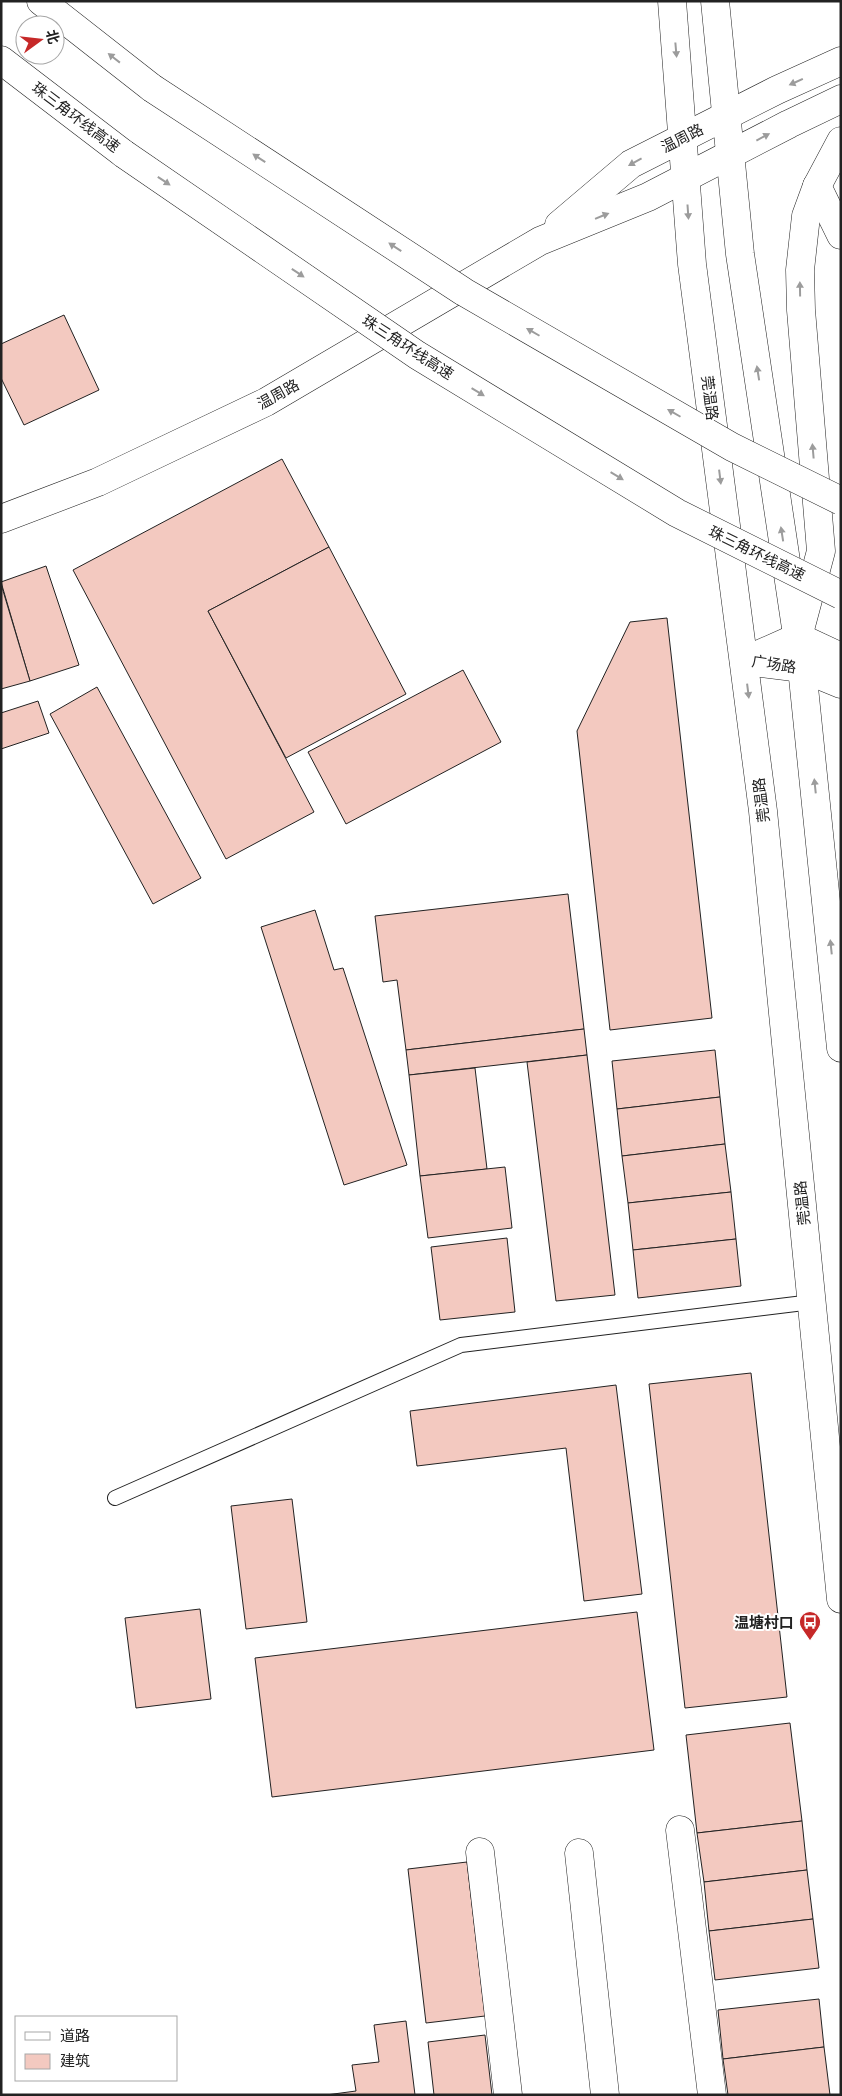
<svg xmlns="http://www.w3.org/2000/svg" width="842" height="2096" viewBox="0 0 842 2096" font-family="Quicksand,'Noto Sans SC',sans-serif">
<rect width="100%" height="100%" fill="#fff"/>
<g fill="#f3c9c0" stroke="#222">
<path d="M64,315L99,390L24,425L1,378V344Z"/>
<path d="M282,459L329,547L208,611L314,812L226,859L73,570Z"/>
<path d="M329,547L406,694L286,758L208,611Z"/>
<path d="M46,566L79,665L30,681L1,582Z"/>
<path d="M1,584L30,681L1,689Z"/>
<path d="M667,618L712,1018L610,1030L577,731L630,622Z"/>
<path d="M463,670L501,742L346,824L308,752Z"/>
<path d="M97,687L201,878L153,904L50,714Z"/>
<path d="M38,701L49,733L1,749V713Z"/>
<path d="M568,894L584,1029L406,1050L397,980L383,982L375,916Z"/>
<path d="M315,910L334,970L343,968L407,1165L344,1185L261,927Z"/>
<path d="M584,1029L587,1055L409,1075L406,1050Z"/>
<path d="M715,1050L720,1097L617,1109L612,1061Z"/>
<path d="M587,1055L615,1295L556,1301L527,1062Z"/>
<path d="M475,1068L487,1169L420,1176L409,1075Z"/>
<path d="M720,1097L725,1144L622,1156L617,1109Z"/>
<path d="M725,1144L731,1192L628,1203L622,1156Z"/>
<path d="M505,1167L512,1228L428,1238L420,1176Z"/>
<path d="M731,1192L736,1239L633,1250L628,1203Z"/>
<path d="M507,1238L515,1312L440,1320L431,1247Z"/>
<path d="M736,1239L741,1286L638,1298L633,1250Z"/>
<path d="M751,1373L787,1697L685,1708L649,1384Z"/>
<path d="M616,1385L642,1594L584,1601L566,1448L417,1466L410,1411Z"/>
<path d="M292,1499L307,1622L246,1629L231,1506Z"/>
<path d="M200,1609L211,1699L136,1708L125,1618Z"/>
<path d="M637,1612L654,1750L272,1797L255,1658Z"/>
<path d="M790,1723L802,1821L697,1833L686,1735Z"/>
<path d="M802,1821L807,1870L704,1882L697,1833Z"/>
<path d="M467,1862L485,2016L426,2023L408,1869Z"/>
<path d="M807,1870L813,1919L709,1931L704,1882Z"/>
<path d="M813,1919L819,1968L715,1980L709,1931Z"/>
<path d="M819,1999L824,2047L723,2059L718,2010Z"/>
<path d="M406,2021L415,2095H326L356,2091L352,2065L379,2062L374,2025Z"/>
<path d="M485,2035L492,2095H434L428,2042Z"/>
<path d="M824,2047L830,2095H728L723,2059Z"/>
</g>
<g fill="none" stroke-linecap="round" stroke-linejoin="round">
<g stroke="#222" stroke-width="16">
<path id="service" d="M115,1498L461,1345L812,1302"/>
</g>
<g stroke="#222" stroke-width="29">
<g id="minor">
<path d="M680,1830L712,2095"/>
<path d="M480,1852L508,2095"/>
<path d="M579,1853L605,2095"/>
</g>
</g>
<g stroke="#222" stroke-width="29">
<g id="tertiary">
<path d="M817,186L841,235"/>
<path d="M798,637L821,551L801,310L800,270L806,216L817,186L841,141"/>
<path d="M841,657L798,637L744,661L802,668L841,684"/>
</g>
</g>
<g stroke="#222" stroke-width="29">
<g id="secondary">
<path d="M672,1L692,264L763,811L841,1599"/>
<path d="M715,1L740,254L802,668L841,1048"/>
<path d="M559,225L631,164L777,90L841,61"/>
<path d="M1,519L98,482L266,402L540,241L648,197L789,124L841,99"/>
</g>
</g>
<g stroke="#222" stroke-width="29">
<g id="motorway">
<path d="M41,1L152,88"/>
<path d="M1,60L124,154"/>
</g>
</g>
<use href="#service" stroke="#fff" stroke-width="14"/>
<use href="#minor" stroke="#fff" stroke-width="28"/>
<use href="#tertiary" stroke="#fff" stroke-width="28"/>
<use href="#secondary" stroke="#fff" stroke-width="28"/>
<use href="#motorway" stroke="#fff" stroke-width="28"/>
<g stroke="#222" stroke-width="29" stroke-linecap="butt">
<g id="motorway-bridge">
<path d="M152,88L464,292L732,447L841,501"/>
<path d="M124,154L417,355L677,513L841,595"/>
</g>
</g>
<use href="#motorway-bridge" stroke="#fff" stroke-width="28"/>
</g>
<defs><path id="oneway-solid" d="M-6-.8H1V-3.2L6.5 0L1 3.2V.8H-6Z" transform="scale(1.25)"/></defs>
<g fill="#9c9c9c">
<use href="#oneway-solid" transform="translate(676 50) rotate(85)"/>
<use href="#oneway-solid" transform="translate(114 58) rotate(-142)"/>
<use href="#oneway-solid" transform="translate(796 82) rotate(156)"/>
<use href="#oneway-solid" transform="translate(763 137) rotate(-28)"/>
<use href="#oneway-solid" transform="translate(259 158) rotate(-147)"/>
<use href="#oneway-solid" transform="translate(635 162) rotate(151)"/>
<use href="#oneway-solid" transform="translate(164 181) rotate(34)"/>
<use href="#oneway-solid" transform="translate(688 212) rotate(86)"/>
<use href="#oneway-solid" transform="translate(602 216) rotate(-22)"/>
<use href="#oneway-solid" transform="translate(395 247) rotate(-147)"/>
<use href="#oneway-solid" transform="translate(298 273) rotate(34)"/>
<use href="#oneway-solid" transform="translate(800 289) rotate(-91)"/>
<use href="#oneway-solid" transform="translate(533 332) rotate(-150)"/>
<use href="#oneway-solid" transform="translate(758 373) rotate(-99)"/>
<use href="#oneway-solid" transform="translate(478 392) rotate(31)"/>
<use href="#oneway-solid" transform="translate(674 413) rotate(-150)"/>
<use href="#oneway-solid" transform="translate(813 451) rotate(-95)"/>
<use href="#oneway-solid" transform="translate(617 476) rotate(31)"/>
<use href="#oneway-solid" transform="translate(720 477) rotate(83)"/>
<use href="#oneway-solid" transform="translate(782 534) rotate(-99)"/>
<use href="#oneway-solid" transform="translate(748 691) rotate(83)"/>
<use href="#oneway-solid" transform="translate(815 786) rotate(-96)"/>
<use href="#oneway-solid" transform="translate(831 947) rotate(-96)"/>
</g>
<defs>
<g id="bus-pin" transform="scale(1.125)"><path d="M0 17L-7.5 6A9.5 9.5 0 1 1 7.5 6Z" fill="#c62828" stroke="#fff"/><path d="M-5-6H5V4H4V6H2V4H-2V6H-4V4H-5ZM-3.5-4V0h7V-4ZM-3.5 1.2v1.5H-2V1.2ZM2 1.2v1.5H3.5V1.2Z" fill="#fff"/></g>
</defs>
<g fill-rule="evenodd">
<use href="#bus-pin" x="810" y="1622"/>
</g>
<g text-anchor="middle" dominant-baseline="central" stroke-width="4" stroke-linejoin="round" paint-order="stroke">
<g font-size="15" fill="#222" stroke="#fff">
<text transform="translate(76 117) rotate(37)">珠三角环线高速</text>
<text transform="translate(682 138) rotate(-27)">温周路</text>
<text transform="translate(408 347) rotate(33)">珠三角环线高速</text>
<text transform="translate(278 394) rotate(-29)">温周路</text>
<text transform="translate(710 398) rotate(83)">莞温路</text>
<text transform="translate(757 553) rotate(26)">珠三角环线高速</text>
<text transform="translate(774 664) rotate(9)">广场路</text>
<text transform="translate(761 800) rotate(-97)">莞温路</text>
<text transform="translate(802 1203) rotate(-96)">莞温路</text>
</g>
<g font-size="15" font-weight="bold" fill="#222" stroke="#fff" text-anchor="end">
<text x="794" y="1622">温塘村口</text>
</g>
</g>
<rect width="842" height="2096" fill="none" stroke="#222222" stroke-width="5"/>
<rect x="15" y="2016" width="162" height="65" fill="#ffffff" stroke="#a7a7a7"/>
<rect x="25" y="2032" width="25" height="8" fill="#ffffff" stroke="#a7a7a7"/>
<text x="60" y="2041" font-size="15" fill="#222222">道路</text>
<rect x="25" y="2054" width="25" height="15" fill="#f3c9c0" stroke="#a7a7a7"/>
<text x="60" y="2066" font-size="15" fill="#222222">建筑</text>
<g transform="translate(40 40) rotate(75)"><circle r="24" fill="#ffffff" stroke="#a7a7a7"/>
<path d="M0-4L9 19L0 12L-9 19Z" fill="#c62828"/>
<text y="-8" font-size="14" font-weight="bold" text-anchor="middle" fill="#222222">北</text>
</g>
</svg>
